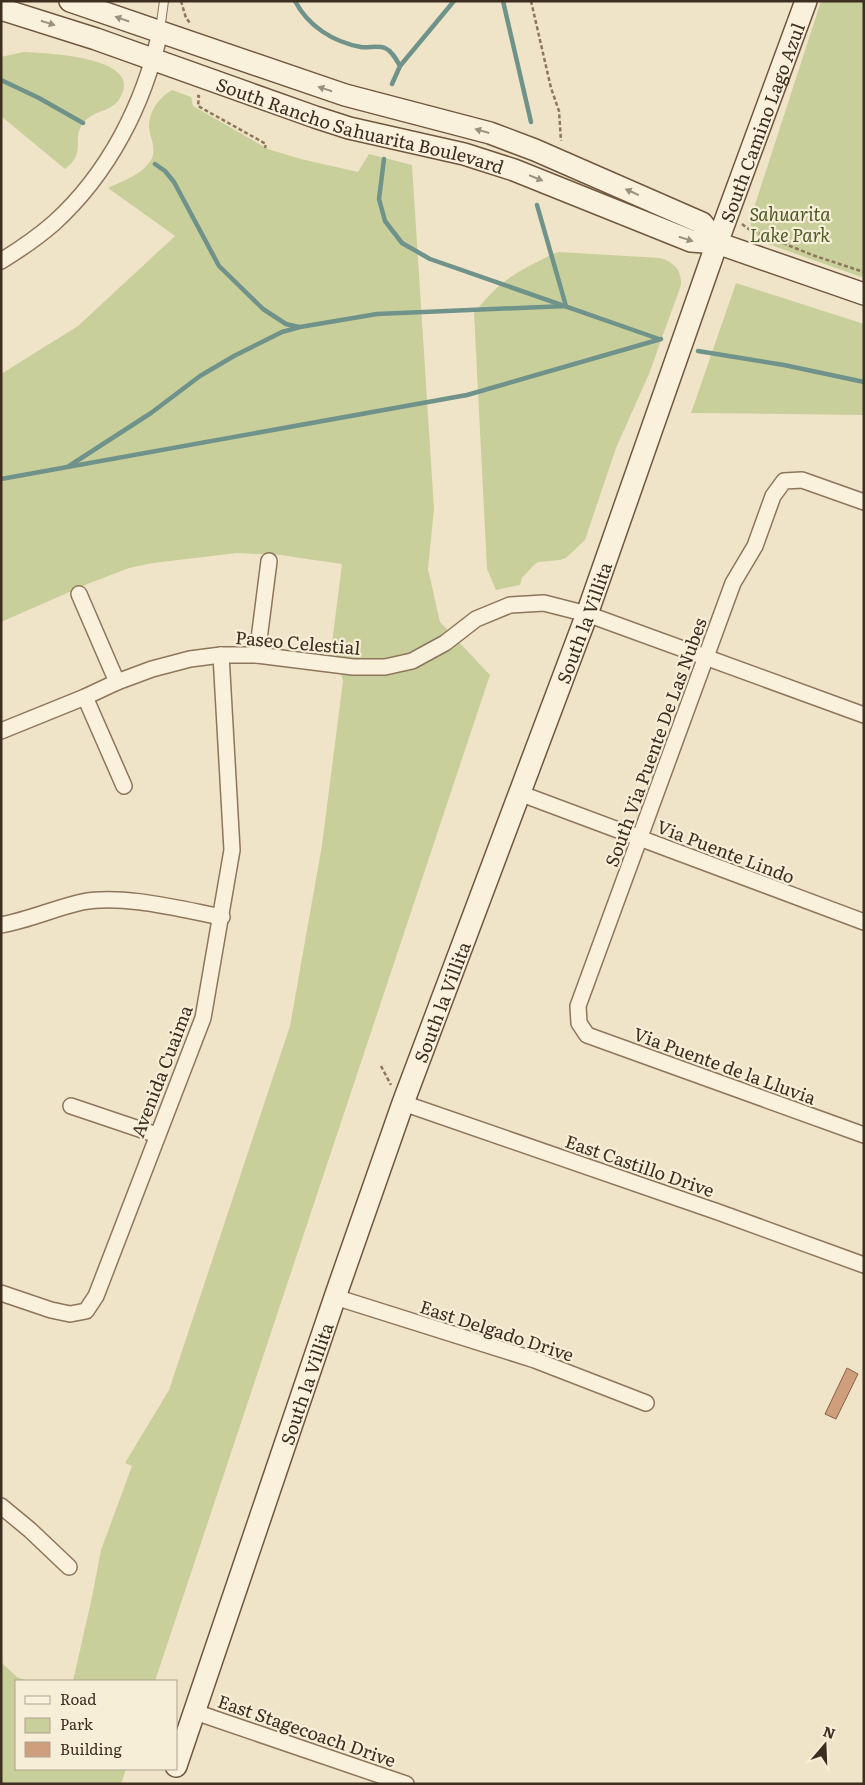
<svg xmlns="http://www.w3.org/2000/svg" width="865" height="1785" viewBox="0 0 865 1785" font-family="Literata,serif">
<rect width="100%" height="100%" fill="#f0e4c8"/>
<g fill="#c9cf9b">
<path d="M821,1H864V278L768,244C758,238 751,232 750,220Z"/>
<path d="M23,52C44,53 146,56 120,98C112,112 95,110 85,121C74,133 80,141 77,153C75,160 70,165 65,169L1,116V57Z"/>
<path d="M172,90L191,97L193,106L268,149L301,159L358,172L369,154L412,165L434,509L428,569L440,622L490,675L155,1681H73L92,1597L101,1550L132,1466L125,1463L169,1390L290,1026L322,845L343,681L332,643L342,564L280,555L237,553L153,563L129,568L90,583L1,622V374L78,326L175,236L108,188C123,181 144,174 152,158C157,146 148,135 149,124C150,109 160,97 172,90Z"/>
<path d="M559,252L660,258C674,262 682,270 681,285L649,374L616,448L585,540L566,558L560,560L538,562L534,565L522,578L520,585L496,590L487,569L474,313C495,287 507,277 537,262C545,258 551,254 559,252Z"/>
<path d="M736,283L864,324V415L691,413Z"/>
<path d="M1,1662L17,1677L27,1681H16V1769H126L121,1784H1Z"/>
</g>
<g fill="none" stroke-linecap="round" stroke-linejoin="round">
<g stroke="#6f938a" stroke-width="4.5">
<path d="M295,1C308,26 333,42 361,47C368,48 378,45 385,48C392,51 396,59 400,66"/>
<path d="M503,1L531,122"/>
<path d="M1,80L39,98L83,123"/>
<path d="M392,84L400,66L454,1"/>
<path d="M384,159L379,199L385,221L402,243L430,259L659,339"/>
<path d="M155,164L165,171L174,182L219,266L263,309L286,324L299,327"/>
<path d="M698,351L784,365L864,382"/>
<path d="M69,466L151,413L200,376L234,356L282,332L300,327L377,314L566,306L537,205"/>
<path d="M1,479L467,395L661,339"/>
</g>
</g>
<path fill="#cf9f7d" stroke="#8d5f41" d="M847,1368L858,1374L836,1419L825,1414Z"/>
<g fill="none" stroke-linecap="round" stroke-linejoin="round">
<g stroke="#8d765c" stroke-width="10">
<path id="lane" d="M160,30L164,1"/>
</g>
<g stroke="#8d765c" stroke-width="18">
<g id="street">
<path d="M1,261C19,250 38,237 54,223C109,173 144,104 160,32"/>
<path d="M864,502L802,480L784,481L773,496L755,546L733,583L578,1006L579,1023L587,1035L864,1135"/>
<path d="M79,594L117,682"/>
<path d="M257,655L269,561"/>
<path d="M85,697L124,786"/>
<path d="M1,731L85,697L117,682L152,669L190,659L221,655H257L353,667H385L412,661L445,643L476,619L510,605L544,603L587,614L864,715"/>
<path d="M519,793L864,922"/>
<path d="M1,925C29,920 55,908 82,902C123,894 180,909 222,917"/>
<path d="M403,1103L718,1212L864,1265"/>
<path d="M71,1106L157,1135"/>
<path d="M1,1293L51,1310L70,1314L86,1311L96,1296L203,1018L232,850L221,655"/>
<path d="M335,1297L535,1360L646,1403"/>
<path d="M1,1506L30,1530L69,1567"/>
<path d="M195,1712L406,1784"/>
</g>
</g>
<g stroke="#6f573f" stroke-width="24">
<g id="secondary">
<path d="M70,1L345,95L490,133L535,150L702,223L717,243"/>
<path id="s1" d="M1,9L96,39L315,117L349,128L464,154L514,170L691,241L717,243L864,294"/>
<path id="s2" d="M176,1766L335,1297L403,1103L587,614L717,243L806,1"/>
</g>
</g>
<g stroke="#8d765c" stroke-width="2.5" stroke-dasharray="4 2.5" stroke-linecap="butt">
<path d="M181,1L186,18L190,23"/>
<path d="M531,1L551,88L559,111L561,141"/>
<path d="M197,96H199L198,106L266,144L265,148"/>
<path d="M742,224L750,230L815,256L864,272"/>
<path d="M381,1066L391,1085"/>
</g>
<use href="#lane" stroke="#faf1dc" stroke-width="8"/>
<use href="#street" stroke="#faf1dc" stroke-width="15"/>
<use href="#secondary" stroke="#faf1dc" stroke-width="21"/>
</g>
<defs><path id="oneway-solid" d="M-6-.8H1V-3.2L6.5 0L1 3.2V.8H-6Z" transform="scale(1.25)"/></defs>
<g fill="#9c907e">
<use href="#oneway-solid" transform="translate(122 19) rotate(-161)"/>
<use href="#oneway-solid" transform="translate(48 23) rotate(18)"/>
<use href="#oneway-solid" transform="translate(325 89) rotate(-162)"/>
<use href="#oneway-solid" transform="translate(482 131) rotate(-164)"/>
<use href="#oneway-solid" transform="translate(536 178) rotate(22)"/>
<use href="#oneway-solid" transform="translate(632 192) rotate(-156)"/>
<use href="#oneway-solid" transform="translate(686 239) rotate(17)"/>
</g>
<g text-anchor="middle" dominant-baseline="central" stroke-width="4.5" stroke-linejoin="round" paint-order="stroke">
<g font-size="18" fill="#3d2e20" stroke="#f7eed8">
<text stroke="none"><textPath href="#s2" startOffset="1745">South Camino Lago Azul</textPath></text>
<text stroke="none"><textPath href="#s1" startOffset="378">South Rancho Sahuarita Boulevard</textPath></text>
<text stroke="none"><textPath href="#s2" startOffset="1214">South la Villita</textPath></text>
<text transform="translate(298 642) rotate(5)">Paseo Celestial</text>
<text transform="translate(655 742) rotate(-70)">South Via Puente De Las Nubes</text>
<text transform="translate(726 851) rotate(21)">Via Puente Lindo</text>
<text stroke="none"><textPath href="#s2" startOffset="809">South la Villita</textPath></text>
<text transform="translate(725 1065) rotate(20)">Via Puente de la Lluvia</text>
<text transform="translate(161 1071) rotate(-69)">Avenida Cuaima</text>
<text transform="translate(640 1165) rotate(19)">East Castillo Drive</text>
<text transform="translate(497 1330) rotate(18)">East Delgado Drive</text>
<text stroke="none"><textPath href="#s2" startOffset="404">South la Villita</textPath></text>
<text transform="translate(307 1730) rotate(19)">East Stagecoach Drive</text>
</g>
<g font-size="18" font-style="italic" fill="#4d5a26" stroke="#f7eed8">
<text x="790" y="213">Sahuarita<tspan x="790" dy="21">Lake Park</tspan></text>
</g>
</g>
<rect width="865" height="1785" fill="none" stroke="#3d2e20" stroke-width="5"/>
<rect x="15" y="1680" width="162" height="90" fill="#f7eed8" stroke="#ada18e"/>
<rect x="25" y="1696" width="25" height="8" fill="#faf1dc" stroke="#ada18e"/>
<text x="60" y="1705" font-size="15" fill="#3d2e20">Road</text>
<rect x="25" y="1718" width="25" height="15" fill="#c9cf9b" stroke="#ada18e"/>
<text x="60" y="1730" font-size="15" fill="#3d2e20">Park</text>
<rect x="25" y="1742" width="25" height="15" fill="#cf9f7d" stroke="#ada18e"/>
<text x="60" y="1755" font-size="15" fill="#3d2e20">Building</text>
<g transform="translate(825 1745) rotate(19)" stroke="#f7eed8" stroke-width="4" paint-order="stroke">
<path d="M0-4L9 19L0 12L-9 19Z" fill="#3d2e20"/>
<text y="-8" font-size="14" font-weight="bold" text-anchor="middle" fill="#3d2e20">N</text>
</g>
</svg>
